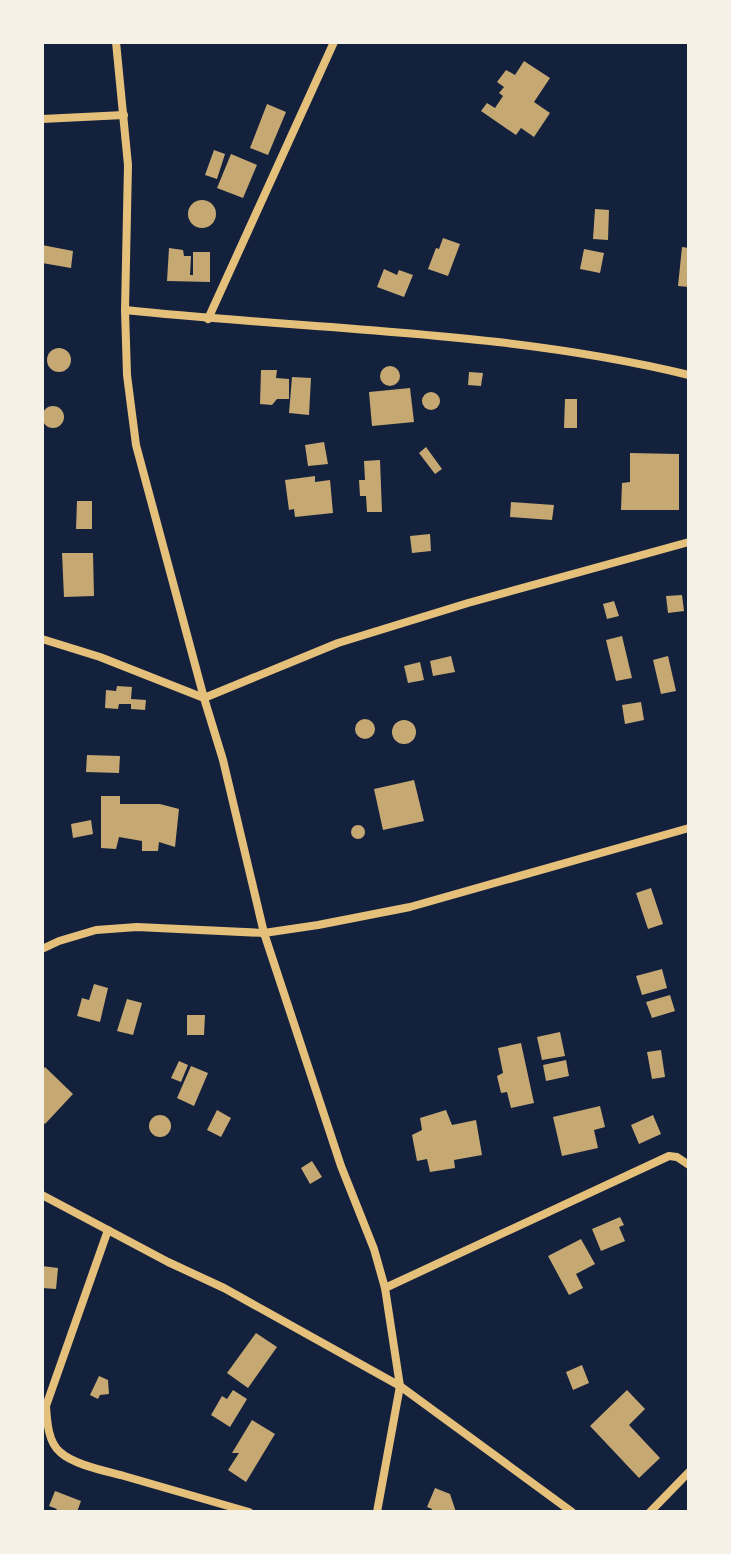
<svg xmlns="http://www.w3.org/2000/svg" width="731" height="1554" viewBox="0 0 731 1554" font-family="'Source Serif 4',serif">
<rect width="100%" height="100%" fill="#14213d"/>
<g fill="#c6a872">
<path d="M524,61L550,78L534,102L550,113L534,137L521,128L516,135L481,111L487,103L495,108L503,96L499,93L504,87L497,82L506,70L515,75Z"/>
<path d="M267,104L286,112L268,155L250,148Z"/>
<path d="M214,150L225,154L217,179L205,175Z"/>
<path d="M231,154L257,165L243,198L217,188Z"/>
<circle cx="202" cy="214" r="14"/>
<path d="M595,209L609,210L608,240L593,239Z"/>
<path d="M443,238L460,244L448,276L428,269L436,248L439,249Z"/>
<path d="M42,245L73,251L71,268L42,263Z"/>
<path d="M682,247L689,248V287L678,286Z"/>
<path d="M169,248L183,250L184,256H191L190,275H193V252H210V282L167,281Z"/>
<path d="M584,249L604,253L600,273L580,269Z"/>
<path d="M384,269L397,275L399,270L413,275L404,297L377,287Z"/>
<circle cx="59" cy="360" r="12"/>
<circle cx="390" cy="376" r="10"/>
<path d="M261,370H277L276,378L289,379V399H277L272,405L260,404Z"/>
<path d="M469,372L483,373L481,386L468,385Z"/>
<path d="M292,377L311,378L309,415L289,413Z"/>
<path d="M410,388L414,422L372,426L369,392Z"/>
<circle cx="431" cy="401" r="9"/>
<path d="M565,399H577V428H564Z"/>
<circle cx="53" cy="417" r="11"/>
<path d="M324,442L328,464L308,466L305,445Z"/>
<path d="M426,447L442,469L435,474L419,453Z"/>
<path d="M630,453L679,454V510H621L622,483L630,482Z"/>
<path d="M380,460L382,512H367L366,496H360L359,480H365L364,461Z"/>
<path d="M315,476V482L330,480L333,513L295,517L294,509L289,510L285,480Z"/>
<path d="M77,501H92V529H76Z"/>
<path d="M511,502L554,505L552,520L510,517Z"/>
<path d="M430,534L431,551L412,553L410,536Z"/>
<path d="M62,553H93L94,596L64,597Z"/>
<path d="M682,595L684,611L668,613L666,596Z"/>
<path d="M614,601L619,616L607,619L603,604Z"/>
<path d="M622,636L632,678L616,681L606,640Z"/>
<path d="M451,656L455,672L433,676L430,661Z"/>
<path d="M668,656L676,691L661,694L653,660Z"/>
<path d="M420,662L424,680L408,683L404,666Z"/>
<path d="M117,686L132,687L131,699L146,700L145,710L131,709V704H119L118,709L105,708L106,690L116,691Z"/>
<path d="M641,702L644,720L625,724L622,705Z"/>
<circle cx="365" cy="729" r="10"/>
<circle cx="404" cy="732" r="12"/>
<path d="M87,755L120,756L119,773L86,772Z"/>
<path d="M414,780L424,821L383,830L374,789Z"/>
<path d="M101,796H120V804H160L179,809L175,847L159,842L158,851H142V841L119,837L116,849L101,848Z"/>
<path d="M91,820L93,834L73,838L71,824Z"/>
<circle cx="358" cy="832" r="7"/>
<path d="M651,888L663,924L648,929L636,893Z"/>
<path d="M662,969L667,988L642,995L636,976Z"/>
<path d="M94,984L108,988L100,1022L77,1016L82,998L89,1000Z"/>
<path d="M670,995L675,1011L652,1018L646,1002Z"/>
<path d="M127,999L142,1003L133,1035L117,1031Z"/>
<path d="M187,1015H205L204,1035H187Z"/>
<path d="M560,1032L565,1056L542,1060L537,1037Z"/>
<path d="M521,1043L534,1103L511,1108L507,1092L501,1093L497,1076L503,1073L498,1048Z"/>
<path d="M661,1050L665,1077L652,1079L647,1052Z"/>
<path d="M566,1060L569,1076L546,1081L543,1065Z"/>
<path d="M179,1061L188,1065L181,1082L171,1078Z"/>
<path d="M191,1066L208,1073L194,1106L177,1098Z"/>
<path d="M45,1067L73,1094L45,1124L42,1122V1071Z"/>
<path d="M600,1106L605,1127L594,1130L598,1148L562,1156L553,1117Z"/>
<path d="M217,1110L231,1118L221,1137L207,1130Z"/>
<path d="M446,1110L452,1125L476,1120L482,1155L454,1160L455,1168L430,1172L427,1159L417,1161L412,1135L422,1130L420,1118Z"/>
<circle cx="160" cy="1126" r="11"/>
<path d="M653,1115L661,1134L639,1144L631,1125Z"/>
<path d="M312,1161L322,1177L310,1184L301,1168Z"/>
<path d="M620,1217L624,1225L619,1227L625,1241L601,1251L592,1229Z"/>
<path d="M581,1239L595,1264L576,1274L583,1288L569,1295L548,1256Z"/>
<path d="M42,1266L58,1268L56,1289L42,1288Z"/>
<path d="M256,1333L277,1347L248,1388L227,1373Z"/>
<path d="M582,1365L589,1383L573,1390L566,1372Z"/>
<path d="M99,1376L108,1380L109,1394L100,1395L98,1399L90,1395Z"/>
<path d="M233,1390L247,1399L230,1427L211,1415L222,1396L227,1399Z"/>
<path d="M627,1390L645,1409L629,1425L660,1458L639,1478L590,1426Z"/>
<path d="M252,1420L275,1434L246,1482L228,1470L239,1453H232Z"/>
<path d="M435,1488L450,1494L456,1512H431L432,1509L427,1507Z"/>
<path d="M55,1491L81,1501L77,1512H55L57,1509L49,1506Z"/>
</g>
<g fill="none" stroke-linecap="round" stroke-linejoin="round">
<g stroke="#e5c07b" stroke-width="8">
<path d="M116,42L128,165L125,310L127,375L136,445L204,698L223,760L264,933L341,1166L374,1249L385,1288L400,1386L377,1512"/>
<path d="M42,119L124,115"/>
<path d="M125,310C313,330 505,330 689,375"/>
<path d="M208,319L334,42"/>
<path d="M42,639L100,657L204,698L338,643L468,603L689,542"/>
<path d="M42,949L59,941L96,930L137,927L264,933L318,925L410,907L689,828"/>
<path d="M42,1195L168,1262L224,1288L400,1386L572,1512"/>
<path d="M108,1230L46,1406C47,1421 48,1442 60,1452C74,1465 106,1471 124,1476C165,1488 207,1500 249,1512"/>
<path d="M385,1288L669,1156L677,1157L689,1165"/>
<path d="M650,1512L689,1472"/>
</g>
</g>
<rect width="731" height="1554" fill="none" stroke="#f6f1e7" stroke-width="88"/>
</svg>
